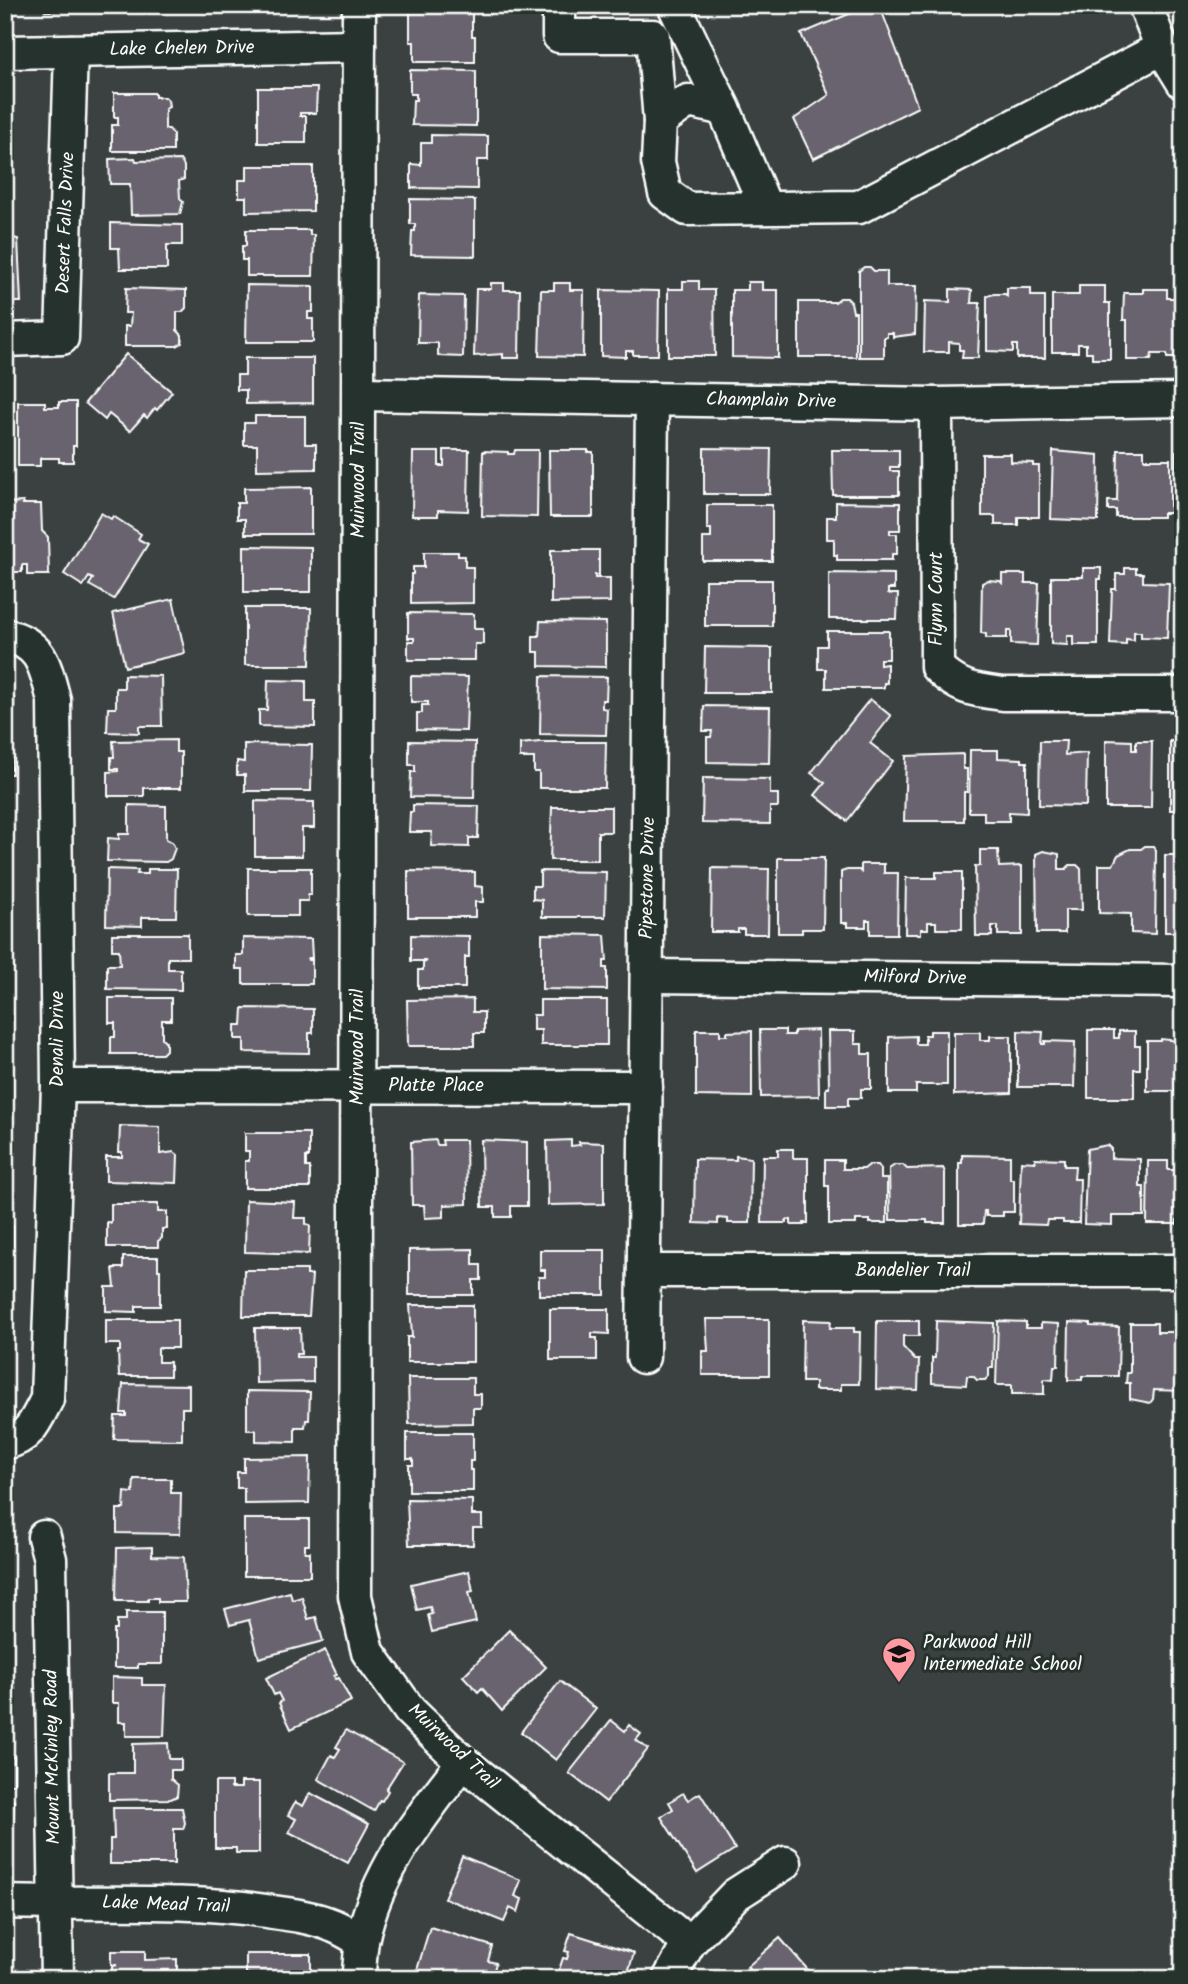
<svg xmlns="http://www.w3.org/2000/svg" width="1188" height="1984" viewBox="0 0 1188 1984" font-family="Kalam,sans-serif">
<rect width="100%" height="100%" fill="#3a4140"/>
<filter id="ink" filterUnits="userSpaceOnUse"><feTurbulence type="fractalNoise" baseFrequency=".0143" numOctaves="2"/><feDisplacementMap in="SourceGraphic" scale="14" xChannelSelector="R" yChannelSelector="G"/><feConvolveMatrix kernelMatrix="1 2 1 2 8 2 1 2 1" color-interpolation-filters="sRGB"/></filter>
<g filter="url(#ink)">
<g fill="#67636e" stroke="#fff" stroke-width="2">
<rect x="45" y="5" width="24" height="6"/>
<path d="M76,5H130V9L76,8Z"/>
<rect x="246" y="5" width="68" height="3"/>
<path d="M410,6L472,7V36H475V62H414V42H410Z"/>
<path d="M881,9L918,107L813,159L794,119L829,95L801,34L856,11Z"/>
<path d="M410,70L476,71V126L412,125L413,100H416V94H410Z"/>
<path d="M258,88H317L316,113H300V116H306V143H258Z"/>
<path d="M114,93H155V97H165L168,100L169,107L165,109V129H169L173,134V151H112V125H118V117H114Z"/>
<path d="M5,127H13L14,174L5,177Z"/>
<path d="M431,135L488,136V160H477V189L411,188V164L421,165V143H431Z"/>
<path d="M135,158L136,161L180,160L184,166V179L179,181L180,198L183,202L180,214L131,215L130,184H110L109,159Z"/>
<path d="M247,166H313V211L246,212V197H239V180H247Z"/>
<path d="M410,199L475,200V256L411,255L412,231H415V224H410Z"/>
<path d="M111,223L182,225V245H167V269H120L119,248H111Z"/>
<path d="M246,230H310V235H314L313,276H247V260H242V246H246Z"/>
<path d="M5,236L18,239L21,302H5Z"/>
<path d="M864,267H870L874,271H887V286H916L915,334L893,337V333H887V337H884V357H859V271Z"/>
<path d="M683,281H699V290H714L715,356H668V289H683Z"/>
<path d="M748,282H762V290H778V358L732,357V290H748Z"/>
<path d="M491,283H504V290H520L519,358H503V354L474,356L476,289H491Z"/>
<path d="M554,283H570V290H584L583,357L539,356L541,290H554Z"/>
<path d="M247,285L313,286V312H308V319H313V342H246Z"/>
<path d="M1079,286H1105V303H1110V359H1092V352H1086V344H1078V352H1052V295H1079Z"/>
<path d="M126,288L186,290V308L182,312H177V330L182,335V343L177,346H125V326H130L131,313H125Z"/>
<path d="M1007,288H1031V296H1045V358H1017V345H1013V352L987,351V296L994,294H1005L1007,296Z"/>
<path d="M950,289L972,290L971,303H980L978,358H962L963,350H959V343L949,342V352H924L925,301L950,302Z"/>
<path d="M1143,289H1167V298H1174L1179,305H1183V358H1167V354H1152L1151,360H1127V320H1123L1124,293H1143Z"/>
<path d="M601,290L659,291L658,355H633V351H626V357L601,356Z"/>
<path d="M419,295L464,296L463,357L438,356V343H418Z"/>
<path d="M840,298H847L851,302L853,312H856V357H799V302H835Z"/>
<path d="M126,354L172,392L157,410L155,408L147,418L144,415L130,431L109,414L105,420L85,403Z"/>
<path d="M245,358H313V403L246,404V390H237V375H245Z"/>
<path d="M18,402H45V407H59V402H76V446H73V462H59V458H40V466H18Z"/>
<path d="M255,416H305V444H316V469L257,470V445H244V423H255Z"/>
<path d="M704,448L771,449L770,494H704Z"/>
<path d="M444,450H469L468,511L438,510V516H412L413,452H439V466H444Z"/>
<path d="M515,450H538L537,517L482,516L483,451L508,452V454H514Z"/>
<path d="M549,450H588V452H593V517H550Z"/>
<path d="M832,450H899V467H890V471H899V495H833Z"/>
<path d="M1118,450H1144V459H1170V513H1163V517H1116V510H1108V501H1117Z"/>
<path d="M1053,451L1099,455L1098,521L1051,519Z"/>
<rect x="1176" y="451" width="7" height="61"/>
<path d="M982,454H1011V462L1033,463V466H1039V517H1018V525H995V516H982Z"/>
<path d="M311,487V534H245V519H237V503H244V488Z"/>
<path d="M23,502V504H41L42,531L48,537L49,575H27V565H22V572H7L5,570V503Z"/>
<path d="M836,502L900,503V530H890V534H897V554H892V560H837V555H834V539H827V517H836Z"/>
<path d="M707,505H772V561H703V538H711V529H707Z"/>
<path d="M101,513L111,519L113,516L141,534L138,539L148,544L114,599L89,585L93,579L89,577L83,586L64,574Z"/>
<path d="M244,546L311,547V592H244Z"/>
<path d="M551,550H599V575H595V578H610V602L551,603Z"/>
<path d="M424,552H458V556H465V567H473V603L411,604V574H413V567H424Z"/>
<path d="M1083,568H1101V579H1098V645H1073V636H1067V645L1051,644V577H1083Z"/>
<path d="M1125,568H1136V573H1143V582L1169,583L1167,638L1141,637V632H1134V640L1126,639V645L1110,644L1112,589H1116V574H1125Z"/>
<path d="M829,573L894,574V589H888V594H898L897,619H829Z"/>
<path d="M1002,574H1025V583H1039L1037,645L1011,644V631H1007V638H986V634L981,633L982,583L988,580L1000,581L1002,583Z"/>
<rect x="705" y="580" width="67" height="46"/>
<path d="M173,599L185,653L125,667L113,613Z"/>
<path d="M245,608H311L310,665H245Z"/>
<path d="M408,613L474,614V629H483V644H475V660H408V641H414V638H408Z"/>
<path d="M540,621L606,622V667L539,666V652H533V636H539Z"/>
<path d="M827,631H889V659H880V665L887,664V683H884V688H826V669H818V646H827Z"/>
<path d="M705,647L772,648V693H704Z"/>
<path d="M124,675L161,676L162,726H139V733L107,732L108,708H116V688H124Z"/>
<path d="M411,676L468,677L466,731L417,730V713H422V705H428V702H411Z"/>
<path d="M541,676L607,677L606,700H602V708L607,709L606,735L540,734Z"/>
<path d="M268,680L306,681V702H315V727L259,726V710H267Z"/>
<path d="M5,688H11V698H14V717H9V738H5Z"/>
<path d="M870,699L891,716L870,743L893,761L847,821L815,795L825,783L811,773Z"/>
<path d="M704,706L770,707L769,763L707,762V737H711L712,731H703Z"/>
<path d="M176,740V752H181V788H144V796H108V772L118,771V769H111V757H114L113,741Z"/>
<path d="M1106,740L1132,741V750H1136V741H1152L1151,808H1106Z"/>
<path d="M409,741L475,742L474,798L410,797L411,772H415V765H409Z"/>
<path d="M1040,741H1066L1065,755L1087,753L1086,806L1039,805Z"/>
<rect x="1170" y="741" width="13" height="69"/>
<path d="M540,742H606L605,788H539V772H534V758H520V744Z"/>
<path d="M244,744L312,745L311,791H245V775H237V761L244,762Z"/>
<rect x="5" y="749" width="7" height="25"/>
<path d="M970,750H998V758L1022,759V762H1027V813L1009,812V821H984V812H969Z"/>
<path d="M963,754V769H967V792H964V821H904L906,756Z"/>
<path d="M703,778L770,779V794H778V807H770V824L702,823Z"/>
<path d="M255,801L314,802V828H302V856H255Z"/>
<path d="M129,805L166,806V839L172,842L175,848L171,859L166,862L107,861L108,838L119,839V834H129Z"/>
<path d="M413,805L479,806L478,838H469V847L431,846L432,832H409L410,812H413Z"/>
<path d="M552,807H611V832H598V860H550Z"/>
<path d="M5,819H11V838H6V856Z"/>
<path d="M1145,846H1153L1156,850L1155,934L1131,933V914L1099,913V865H1113L1118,855L1130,849H1141Z"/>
<path d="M980,850H998L999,867L1022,866V935H998V926H992V936H976L975,866H980Z"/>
<path d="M1043,851L1059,854V869H1066L1070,865H1077L1081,869L1082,910H1065V933H1037L1036,854Z"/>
<rect x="1165" y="855" width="18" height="77"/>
<path d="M778,858H824L823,929H802V933H778Z"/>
<path d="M861,864H884V873H898L897,934H870V920H866V927H847V923H841V872L847,870H859L861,872Z"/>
<path d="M248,868H311V895H308V901H298V916H248Z"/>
<path d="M712,868L769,869L768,934H744V929H738V932H711Z"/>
<path d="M107,869L138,870L137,874H148V869H177L176,917H142V926L106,925Z"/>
<path d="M408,871L475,872V886L483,887V902H475V917H408Z"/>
<path d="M540,871L606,872L605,917H542V900L533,899V886H540Z"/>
<path d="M936,872H962V929H936V922H928V929H921V934H905L906,878H936Z"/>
<rect x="5" y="879" width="6" height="24"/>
<path d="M112,934H188V958H168V969H181V990L107,989V965H120L119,950H112Z"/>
<path d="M542,934L605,935L607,961H604V968H607V990L542,989Z"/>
<path d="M411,935L469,936V957H465V988H418V970H423V963L427,961H411Z"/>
<path d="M243,938L311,939L312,958H308V960H312V984H243V969H236V955H243Z"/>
<rect x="5" y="946" width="7" height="24"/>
<path d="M109,998H171V1020H162V1038L166,1042V1050L162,1054H111V1037H115V1023H109Z"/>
<path d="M473,999V1012H484V1033H474V1046H408L407,1000Z"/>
<path d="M540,1000H607V1045H541V1030H533V1015H540Z"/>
<path d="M243,1008L313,1009V1033H309V1053L244,1052V1039H235V1025H242Z"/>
<rect x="5" y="1009" width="7" height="25"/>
<path d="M696,1030H720V1035H727V1032L752,1031V1097L696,1096Z"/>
<path d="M760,1030H785V1035H794V1031L818,1030L819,1096L761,1097Z"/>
<path d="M1088,1030H1114V1038H1119V1031H1135V1046H1140V1069H1134V1098H1088Z"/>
<path d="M1179,1030H1183V1091H1147V1041H1161V1039L1179,1041Z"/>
<path d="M828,1031H855V1044H862V1054H871V1089H861V1098H848V1106H826V1088H829Z"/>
<path d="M930,1031H947V1085H916V1093H889V1037L916,1036V1044H925V1035H930Z"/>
<path d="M1018,1031L1043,1032L1042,1044H1045V1041L1075,1042L1074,1087H1018Z"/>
<path d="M954,1032H980V1040H990V1036H1011V1093L954,1095Z"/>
<rect x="5" y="1075" width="7" height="23"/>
<path d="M120,1126L160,1127V1154L174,1152L178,1155L177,1183L106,1181V1157H122V1152H119Z"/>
<path d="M245,1133H309V1157H306V1167H310V1188H245V1161H249V1151H245Z"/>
<path d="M436,1140L437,1145H443L442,1140H466L467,1204L444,1205V1217L425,1218L424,1205H412L411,1142Z"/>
<path d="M481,1140L527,1142V1206H511V1217H495V1207H482Z"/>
<path d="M571,1140V1146L580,1145L579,1142L604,1143V1204L548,1205L547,1141Z"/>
<rect x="5" y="1142" width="8" height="23"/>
<path d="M1107,1145L1111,1149V1158L1140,1159V1187H1144V1216H1112V1225L1084,1224L1087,1149Z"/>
<path d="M778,1149H793V1158H808V1223H804V1225H791V1220H786V1223H762L763,1156H778Z"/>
<path d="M962,1155L1010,1156V1179H1014V1212H1003V1216H986V1211H984L983,1224H959V1163H962Z"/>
<path d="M736,1156L751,1158L750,1223H728V1219L718,1218V1224L694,1223L695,1159L736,1160Z"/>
<path d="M1035,1158L1064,1159V1166H1075L1074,1179H1080L1079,1223H1063V1220H1047L1046,1225L1019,1224L1021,1161L1035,1162Z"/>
<path d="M825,1160H843V1169H864L869,1165H878L881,1169V1179H887V1223H870V1220H856V1224H829V1186H825Z"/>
<path d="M1148,1161H1168V1170H1183V1220H1177V1224H1147Z"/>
<path d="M895,1165H903L907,1169L943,1168L945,1172V1223H927V1220H890L889,1169Z"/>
<path d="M246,1200L295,1202L294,1218H306V1224L310,1225L309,1254L245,1252Z"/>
<path d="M111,1204H158V1212H167V1229H162V1238L158,1241V1247H107V1222L111,1223Z"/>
<path d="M5,1206H8V1226H13V1246H10V1255L5,1256Z"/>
<path d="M473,1249V1265H481V1280H473V1295H409V1250Z"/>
<path d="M540,1250H605V1295H539V1277H545V1270H540Z"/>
<path d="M123,1257H158V1270H160V1306H136V1312L106,1311V1287H115L113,1268H123Z"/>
<path d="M244,1270H307V1275H312L309,1316H243Z"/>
<rect x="5" y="1273" width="5" height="27"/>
<rect x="5" y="1303" width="6" height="24"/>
<path d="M410,1305H473V1362H407V1337H412Z"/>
<path d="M550,1309H609V1334L592,1333V1338H597V1360H550Z"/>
<path d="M706,1319H769V1375H702V1351H708Z"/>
<path d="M106,1320H177V1348H158V1362H170V1376H119L118,1351H120V1344H106Z"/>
<path d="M803,1320L831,1321L830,1328H854V1332H860L859,1384H841V1390H815V1382H802Z"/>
<path d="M877,1321H919V1336H903V1347L915,1360H919L918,1390L876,1389Z"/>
<path d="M936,1321L994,1323L993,1368H989V1376L985,1380H977L973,1376H967L966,1385L932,1383V1358H935Z"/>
<path d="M998,1321L1026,1322V1328H1041V1323L1059,1324L1058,1366H1054L1053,1380L1044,1379V1394H1012V1385H996Z"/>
<path d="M1069,1322L1090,1323V1326L1119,1327L1118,1376H1082V1380H1068Z"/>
<path d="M1130,1323H1157V1332H1175V1335H1183V1391L1154,1390L1153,1399L1150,1403L1130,1399V1383H1126L1127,1373H1130Z"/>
<path d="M255,1328H300L301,1354H296V1357H313V1382L256,1383Z"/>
<path d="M408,1378H473V1394H481V1408H473V1423L409,1424Z"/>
<path d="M123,1384L189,1385V1408H182V1440L114,1439L115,1416H126V1413H121Z"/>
<path d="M247,1391L310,1392L309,1420H306L305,1427H295V1442L256,1441V1430H247Z"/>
<path d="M407,1433H473V1461H470V1470H473V1491H409V1465H413V1459H407Z"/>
<path d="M310,1457L309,1503L244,1504V1488H237V1472H244V1458Z"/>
<path d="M134,1479H171V1493H181L180,1534L117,1533V1509H124L125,1492L133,1493Z"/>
<path d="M407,1499L472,1500V1515H482V1528H473V1545H409Z"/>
<path d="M244,1519H309V1545H305V1552H310V1576H244Z"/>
<path d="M152,1547V1556L184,1557L186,1602H158V1598H148V1601H116L117,1548Z"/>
<path d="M469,1571L473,1591L469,1592L476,1622L432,1632L428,1615L432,1614L430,1607L417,1610L411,1584Z"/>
<path d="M290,1592L292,1600L302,1597L308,1619L316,1617L323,1641L259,1658L249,1620L230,1625L225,1609Z"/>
<path d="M126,1612H162V1664H138V1668H114V1630H117V1620H126Z"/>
<path d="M509,1630L546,1667L502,1711L482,1688L478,1692L463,1676Z"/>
<path d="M325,1650L337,1675L334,1676L335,1679L339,1678L351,1701L291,1729L279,1703L282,1701L278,1693L274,1695L266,1678Z"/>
<path d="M112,1677L142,1678V1685H166L164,1736H126V1722H119V1703H112Z"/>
<path d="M560,1681L596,1709L556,1760L521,1732Z"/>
<rect x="5" y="1687" width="10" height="26"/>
<path d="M611,1720L625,1731L629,1725L641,1734L636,1740L648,1749L606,1802L569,1773Z"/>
<path d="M346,1730L403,1762L386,1789L388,1791L382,1801L380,1800L374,1811L318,1779L331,1755L335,1757L340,1749L336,1747Z"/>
<path d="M168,1743L169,1759H181V1770H171V1779L178,1785L177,1796L171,1799L109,1800V1773H133V1744Z"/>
<rect x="5" y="1757" width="9" height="27"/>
<path d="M215,1782H231V1788H241V1782H259V1853H236V1848H215Z"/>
<path d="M310,1793L369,1824L348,1863L289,1832L296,1819L288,1815L295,1802L303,1806Z"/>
<path d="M683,1793L688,1800L700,1793L735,1849L697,1873L661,1817L673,1809L669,1802Z"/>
<path d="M5,1800H14L13,1825H5V1843Z"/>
<path d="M113,1808H182L185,1823L183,1829H174V1864H110V1839H114Z"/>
<path d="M462,1856L521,1880L515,1896L522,1899L518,1912L510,1908L504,1922L444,1898Z"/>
<path d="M430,1927L492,1946L488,1961L496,1963L492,1977L484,1974L482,1979H447L417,1970Z"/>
<path d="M571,1933L634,1953L626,1979H567L557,1976L563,1958L567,1959L569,1952L565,1951Z"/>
<path d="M780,1938L816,1979H757L747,1967Z"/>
<path d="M111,1951H145V1960L177,1959V1976H180V1979H112V1966L117,1965H111Z"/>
<path d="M246,1954H311V1979H249V1974H246Z"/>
</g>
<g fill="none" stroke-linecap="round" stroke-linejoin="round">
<g stroke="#fff" stroke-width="37">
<g id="minor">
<path d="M359,5L355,1596L368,1652L410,1711L463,1762L689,1943"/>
<path d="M559,5V36H653L660,121"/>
<path d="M674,5L724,109"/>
<path d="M1145,5L1162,48L1183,82"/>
<path d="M5,52L359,46"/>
<path d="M766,208L724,109L688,101L660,121L658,162L665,193L687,209L859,207L1162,48"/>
<path d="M5,340L62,338L71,51"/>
<path d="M359,394L936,404L1183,400"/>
<path d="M936,404L937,667C959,689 973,690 1003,694H1183"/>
<path d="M5,635C43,644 45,667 54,700L58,1086L47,1399C36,1420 30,1438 5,1443"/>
<path d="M647,976L1183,981"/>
<path d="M58,1086L646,1087"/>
<path d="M644,1271H1183"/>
<path d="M643,1357L652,399"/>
<path d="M44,1537L50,1559L57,1979"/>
<path d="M5,1902C93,1905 180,1898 266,1911C288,1914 313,1917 334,1926C344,1930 353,1936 362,1941"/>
<path d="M358,1979C360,1966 360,1953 362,1941C376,1872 421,1816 463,1762"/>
<path d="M669,1979L689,1943L735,1895L785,1863"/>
</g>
</g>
<use href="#minor" stroke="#26332d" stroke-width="32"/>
</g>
</g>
<defs>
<g id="school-pin" transform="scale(1.75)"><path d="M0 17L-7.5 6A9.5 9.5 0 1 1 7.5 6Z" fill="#ff9aa2" stroke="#26332d"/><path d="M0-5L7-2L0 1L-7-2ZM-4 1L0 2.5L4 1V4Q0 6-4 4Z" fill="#111"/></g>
</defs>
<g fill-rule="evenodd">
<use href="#school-pin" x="899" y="1654"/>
</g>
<g text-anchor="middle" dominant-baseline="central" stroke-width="6" stroke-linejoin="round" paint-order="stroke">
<g font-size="19" fill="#fff" stroke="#26332d">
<text transform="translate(182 49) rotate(-1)">Lake Chelen Drive</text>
<text transform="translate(66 223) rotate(-88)">Desert Falls Drive</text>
<text transform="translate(771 401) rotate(1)">Champlain Drive</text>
<text transform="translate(359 480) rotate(-90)">Muirwood Trail</text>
<text transform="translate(937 599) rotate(-90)">Flynn Court</text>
<text transform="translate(648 878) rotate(-89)">Pipestone Drive</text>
<text transform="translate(915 978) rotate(1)">Milford Drive</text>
<text transform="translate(58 1039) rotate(-90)">Denali Drive</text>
<text transform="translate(358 1047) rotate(-90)">Muirwood Trail</text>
<text x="436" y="1086">Platte Place</text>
<text x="913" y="1271">Bandelier Trail</text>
<text transform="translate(453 1747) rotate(43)">Muirwood Trail</text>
<text transform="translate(53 1757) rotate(-91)">Mount McKinley Road</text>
<text transform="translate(166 1905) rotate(2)">Lake Mead Trail</text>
</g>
<g font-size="19" fill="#fff" stroke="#26332d" text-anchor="start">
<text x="923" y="1643">Parkwood Hill<tspan x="923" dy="22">Intermediate School</tspan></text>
</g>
</g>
<rect width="1188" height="1984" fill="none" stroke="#26332d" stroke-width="28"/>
<rect x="14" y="14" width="1160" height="1956" fill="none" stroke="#fff" stroke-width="2.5" filter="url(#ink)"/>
</svg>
